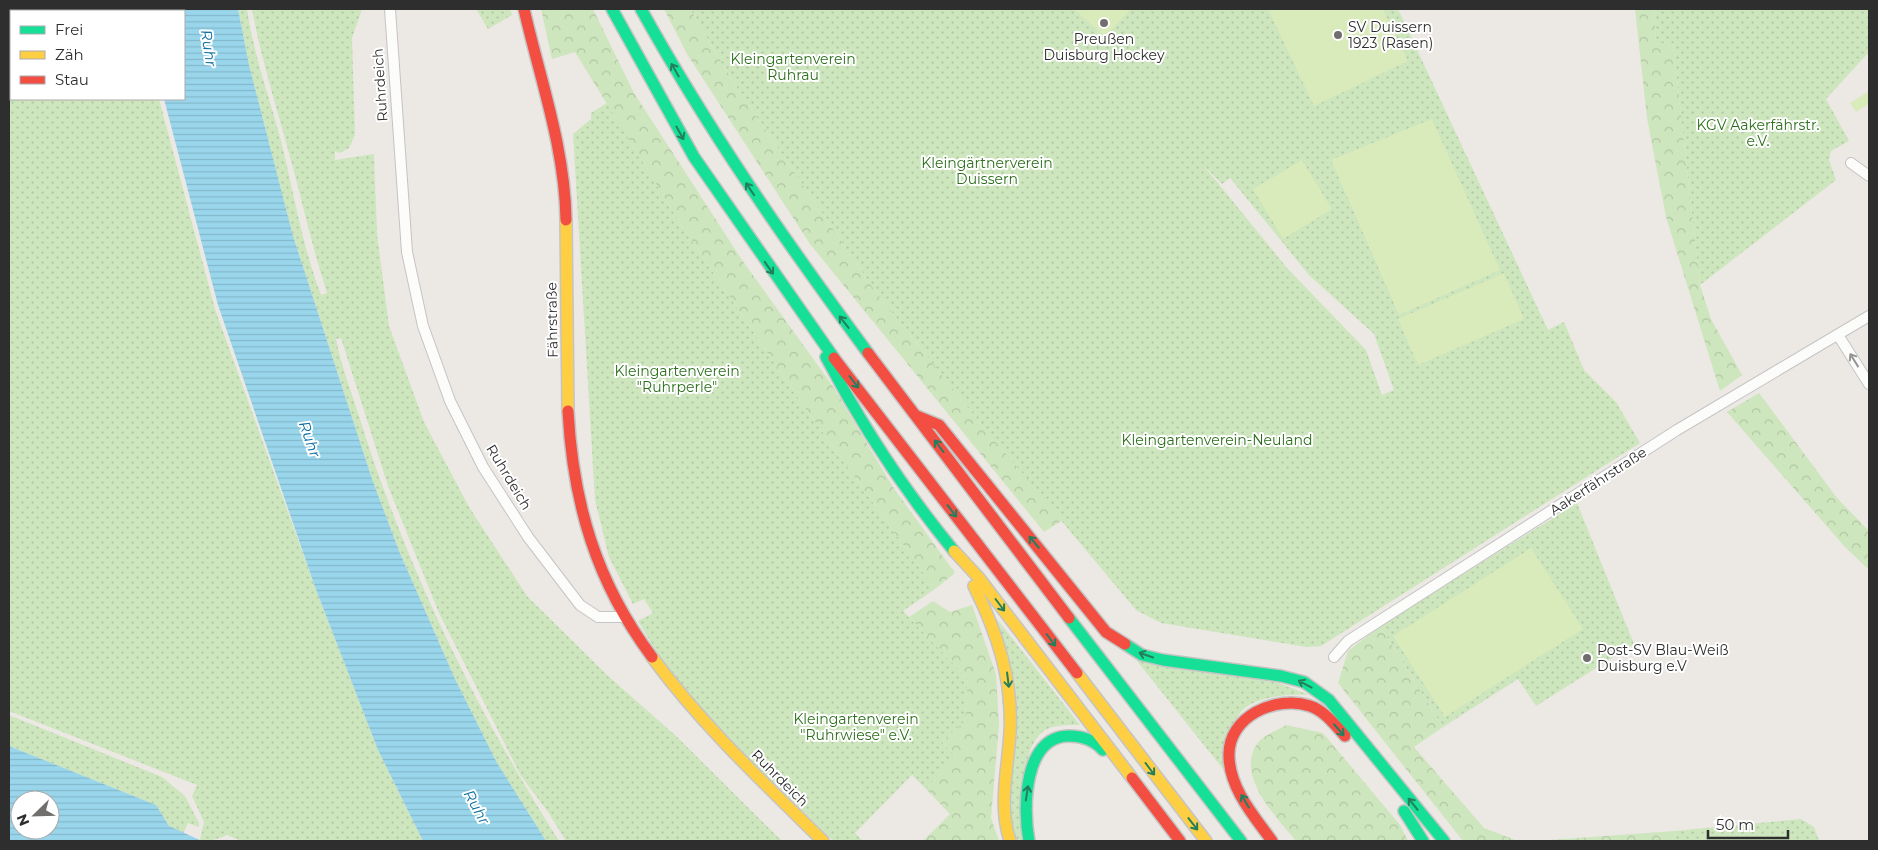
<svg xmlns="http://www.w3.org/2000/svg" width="1878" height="850" viewBox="0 0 1878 850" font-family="Montserrat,sans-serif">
<defs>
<pattern id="green-dots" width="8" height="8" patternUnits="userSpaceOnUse" patternTransform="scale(1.25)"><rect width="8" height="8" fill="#cee6be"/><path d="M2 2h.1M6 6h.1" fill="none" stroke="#b1c6a4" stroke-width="1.8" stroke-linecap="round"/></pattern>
<pattern id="forest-crowns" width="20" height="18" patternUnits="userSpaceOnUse" patternTransform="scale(1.25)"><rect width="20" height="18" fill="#cee6be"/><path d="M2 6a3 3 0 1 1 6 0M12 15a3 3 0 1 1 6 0" fill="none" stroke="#b1c6a4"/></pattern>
<pattern id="water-rules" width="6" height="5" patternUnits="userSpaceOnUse" patternTransform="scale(1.25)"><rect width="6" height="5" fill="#99d6ec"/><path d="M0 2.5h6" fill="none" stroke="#84b8cb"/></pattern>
</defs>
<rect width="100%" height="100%" fill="#ece8e4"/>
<g fill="url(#green-dots)" fill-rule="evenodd">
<path d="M9,9H147V11H11V99H159L215,309L315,587L378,750L423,841H241L227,835C217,839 210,842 200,840L204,822L192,796L197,785L9,711Z"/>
<path d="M238,9H247C254,56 269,95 281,141C294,193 302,245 321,295L327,293C312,247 302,200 289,153C276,105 261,58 252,9H362L352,38L355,135L349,148L340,153L335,151V160L374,154L377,234L389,326L424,422L469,507L527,596L607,675L675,735L782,841H566L548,812L521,776L439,613L388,486L341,338L336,339C341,366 352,393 360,419C406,567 476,710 559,841H546L496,761L455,679L399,551L372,479L293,236L249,65Z"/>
<path d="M476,9H510L512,15L488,29Z"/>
<path d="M690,9H1398L1548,330L1564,322L1584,370L1616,402L1640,443L1321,646L1306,647L1161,623L1136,610L987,432L875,291L737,88ZM1204,166L1222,184L1230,178L1309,275L1374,334L1394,390L1382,395L1366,350L1287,268Z"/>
<path d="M1654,9H1869V52L1826,99L1849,141L1831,151L1829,160L1836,180L1700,285L1673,43H1656Z"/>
<path d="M607,103L682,226L796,395L935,589L903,611L968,679L965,721L942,742L956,757L926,789L912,775L855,833L863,841H833L726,736L690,695L661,659L638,621L653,613L644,599L633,604L609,557L595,500L573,134L591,119V113Z"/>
<path d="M1577,503L1634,644L1536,706L1518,679L1443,727L1380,626Z"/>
<path d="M997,619L1080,725C1067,725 1049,724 1039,735C1019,758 1024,812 1023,841H1016L1010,821Z"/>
<path d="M1137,661L1279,683L1309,695C1289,694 1249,696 1238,716C1230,731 1228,753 1223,769Z"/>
<path d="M9,715L162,777L185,796L199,823V827L188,823L183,834L169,826L156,805L9,746Z"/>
<path d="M1801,819L1814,827L1819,841H1675L1674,831Z"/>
</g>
<g fill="url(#forest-crowns)">
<path d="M541,9H593L634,93L742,260L832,385L893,487L955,573L935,589L796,395L682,226L575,52L552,59Z"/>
<path d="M664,9H690L737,88L875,291L987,432L1063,520L1044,532L810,244L687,54Z"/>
<path d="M1635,9H1654L1656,43H1673L1700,285L1711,319L1742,375L1720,391L1666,217L1647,118Z"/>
<path d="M1759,393L1837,498L1869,531V570L1845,547L1727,412Z"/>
<path d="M933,601L950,612L972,605L996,674L999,725L991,818L999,841H923L950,814L926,789L956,757L942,742L965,721L968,679L909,617Z"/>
<path d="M1380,626L1443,727L1414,747L1484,828L1518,841H1463L1338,683L1348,651Z"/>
<path d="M1286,725L1323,733L1400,825L1408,841H1296C1277,818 1235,776 1257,744C1262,736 1278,730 1286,725Z"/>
<path d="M1674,831L1675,841H1536Z"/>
</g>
<g fill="#d9eabb">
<path d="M1074,9H1131L1105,37Z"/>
<path d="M1268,9H1383L1408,61L1314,106Z"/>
<path d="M1869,91V104L1856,112L1850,103Z"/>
<path d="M1432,119L1500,270L1399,315L1331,160Z"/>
<path d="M1302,160L1332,209L1283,239L1253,189Z"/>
<path d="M1504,273L1524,319L1418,365L1398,319Z"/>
<path d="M1531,548L1583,629L1445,717L1393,636Z"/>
</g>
<g fill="url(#water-rules)" fill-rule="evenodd">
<path d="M154,9H238L249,65L293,236L372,479L399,551L455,679L496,761L546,841H423L378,750L315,587L218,305L164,99H184V11H154Z"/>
<path d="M9,746L156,805L169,826L202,841H9ZM20,800H50V830H20Z"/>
</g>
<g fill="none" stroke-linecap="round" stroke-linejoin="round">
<g stroke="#c5c4c5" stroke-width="12">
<g id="street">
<path d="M390,9L407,252L423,326L450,401L483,467L528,537L580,605L598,617H625"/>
<path d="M1851,163L1869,176"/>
<path d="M1838,335L1869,384"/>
<path d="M1334,657L1348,641L1677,430L1869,316"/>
</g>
</g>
<g stroke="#c5c4c5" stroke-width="14">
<g id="fast">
<path d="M612,9L694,157L834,358"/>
<path d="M641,9C708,130 786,242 868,353"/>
<path d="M826,357C862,426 904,490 954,551"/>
<path d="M1069,618L1241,841"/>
<path d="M1125,644L1142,655L1163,660L1281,676L1304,682L1329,700L1444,841"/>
<path d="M1404,811L1423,841"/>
<path d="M1029,841C1023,809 1023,736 1069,736C1082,736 1094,740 1103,750"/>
</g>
</g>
<g stroke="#c5c4c5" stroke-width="14">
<g id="slow">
<path d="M566,220L568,411"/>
<path d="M954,551L979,578L1132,778"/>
<path d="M974,586C997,632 1013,680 1010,732C1008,770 998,804 1010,841"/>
<path d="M652,657C702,725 763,782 823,841"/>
<path d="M1077,673L1206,841"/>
</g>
</g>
<g stroke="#c5c4c5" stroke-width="14">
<g id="jam">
<path d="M524,9C540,79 565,148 566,220"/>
<path d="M868,353L1069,618"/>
<path d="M834,358L1077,673"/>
<path d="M568,411C573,503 596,582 652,657"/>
<path d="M917,416L939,425L1106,632L1125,644"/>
<path d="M1132,778L1180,841"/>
<path d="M1272,841C1254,816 1230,789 1229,757C1227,716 1276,695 1310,706C1325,711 1335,725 1345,736"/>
</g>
</g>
<use href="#street" stroke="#fcfcfb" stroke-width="10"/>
<use href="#fast" stroke="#16e098" stroke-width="11"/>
<use href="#slow" stroke="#ffcf43" stroke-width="11"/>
<use href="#jam" stroke="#f24e42" stroke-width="11"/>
</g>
<defs><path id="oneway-shaft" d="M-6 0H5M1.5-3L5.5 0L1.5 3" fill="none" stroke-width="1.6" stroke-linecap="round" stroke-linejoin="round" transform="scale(1.25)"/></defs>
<g stroke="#237e5e">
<use href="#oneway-shaft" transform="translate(675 70) rotate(-120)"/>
<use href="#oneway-shaft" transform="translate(680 133) rotate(61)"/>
<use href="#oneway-shaft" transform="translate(750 189) rotate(-124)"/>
<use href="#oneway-shaft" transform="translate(769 268) rotate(55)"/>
<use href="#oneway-shaft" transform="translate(844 322) rotate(-128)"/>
<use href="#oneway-shaft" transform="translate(854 382) rotate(53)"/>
<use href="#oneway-shaft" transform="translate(939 446) rotate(-127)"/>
<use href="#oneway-shaft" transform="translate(952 511) rotate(53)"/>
<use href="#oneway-shaft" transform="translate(1034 542) rotate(-130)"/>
<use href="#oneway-shaft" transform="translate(1000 605) rotate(53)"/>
<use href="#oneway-shaft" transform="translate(1051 640) rotate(53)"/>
<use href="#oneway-shaft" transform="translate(1146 655) rotate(-161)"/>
<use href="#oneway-shaft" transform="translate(1008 680) rotate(83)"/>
<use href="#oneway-shaft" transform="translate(1305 684) rotate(-152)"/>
<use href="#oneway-shaft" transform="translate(1339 730) rotate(49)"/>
<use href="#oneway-shaft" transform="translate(1150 769) rotate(53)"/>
<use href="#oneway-shaft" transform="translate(1027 793) rotate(-81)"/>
<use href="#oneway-shaft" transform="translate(1245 801) rotate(-121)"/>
<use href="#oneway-shaft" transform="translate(1413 804) rotate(-129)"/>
<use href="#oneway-shaft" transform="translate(1193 824) rotate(52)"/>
</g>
<use stroke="#959594" href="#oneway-shaft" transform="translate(1854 360) rotate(-122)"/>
<g fill="#706f6e" stroke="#fff" stroke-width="2">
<circle cx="1104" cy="23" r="5"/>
<circle cx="1338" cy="35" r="5"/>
<circle cx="1587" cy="658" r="5"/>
</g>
<g text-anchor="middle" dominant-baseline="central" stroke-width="4" stroke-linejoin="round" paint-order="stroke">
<g font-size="14" fill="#2e2e2e" stroke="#fff" text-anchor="start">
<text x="1348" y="27">SV Duissern<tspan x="1348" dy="16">1923 (Rasen)</tspan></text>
<text x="1104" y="39" text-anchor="middle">Preußen<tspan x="1104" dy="16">Duisburg Hockey</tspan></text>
<text x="1597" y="650">Post-SV Blau-Weiß<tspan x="1597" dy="16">Duisburg e.V</tspan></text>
</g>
<g font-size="14" fill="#2c6e1b" stroke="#fff">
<text x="793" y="59">Kleingartenverein<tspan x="793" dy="16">Ruhrau</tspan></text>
<text x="1758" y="125">KGV Aakerfährstr.<tspan x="1758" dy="16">e.V.</tspan></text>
<text x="987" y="163">Kleingärtnerverein<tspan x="987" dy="16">Duissern</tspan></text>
<text x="677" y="371">Kleingartenverein<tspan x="677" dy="16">"Ruhrperle"</tspan></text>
<text x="1217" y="440">Kleingartenverein-Neuland</text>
<text x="856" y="719">Kleingartenverein<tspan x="856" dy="16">"Ruhrwiese" e.V.</tspan></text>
</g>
<g font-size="14" fill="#2e2e2e" stroke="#fff">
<text transform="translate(380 85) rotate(-94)">Ruhrdeich</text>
<text transform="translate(552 320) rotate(-91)">Fährstraße</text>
<text transform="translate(509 477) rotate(59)">Ruhrdeich</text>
<text transform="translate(1598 481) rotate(-33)">Aakerfährstraße</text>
<text transform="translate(780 778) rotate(45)">Ruhrdeich</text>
</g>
<g font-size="15" font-style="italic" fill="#0d6fa3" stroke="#fff">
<text transform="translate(209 48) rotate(81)">Ruhr</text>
<text transform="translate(310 439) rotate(71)">Ruhr</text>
<text transform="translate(477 807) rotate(61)">Ruhr</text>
</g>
</g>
<rect width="1878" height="850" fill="none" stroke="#2e2e2e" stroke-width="20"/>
<rect x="10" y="10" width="175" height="90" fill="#ffffff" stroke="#ababab"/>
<rect x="20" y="26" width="25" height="8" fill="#16e098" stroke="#ababab"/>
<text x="55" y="35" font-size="15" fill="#2e2e2e">Frei</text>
<rect x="20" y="51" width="25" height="8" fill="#ffcf43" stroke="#ababab"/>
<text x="55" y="60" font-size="15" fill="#2e2e2e">Zäh</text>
<rect x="20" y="76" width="25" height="8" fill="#f24e42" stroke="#ababab"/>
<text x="55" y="85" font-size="15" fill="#2e2e2e">Stau</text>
<g transform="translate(35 815) rotate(247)"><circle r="24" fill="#ffffff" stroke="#ababab"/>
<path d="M0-4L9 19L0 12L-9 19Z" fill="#706f6e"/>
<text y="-8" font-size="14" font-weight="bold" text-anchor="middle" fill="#2e2e2e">N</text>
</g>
<path d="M1708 830v8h80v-8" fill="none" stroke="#2e2e2e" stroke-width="2.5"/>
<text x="1716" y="830" font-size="15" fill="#2e2e2e" stroke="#ffffff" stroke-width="4" paint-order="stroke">50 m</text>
</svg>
